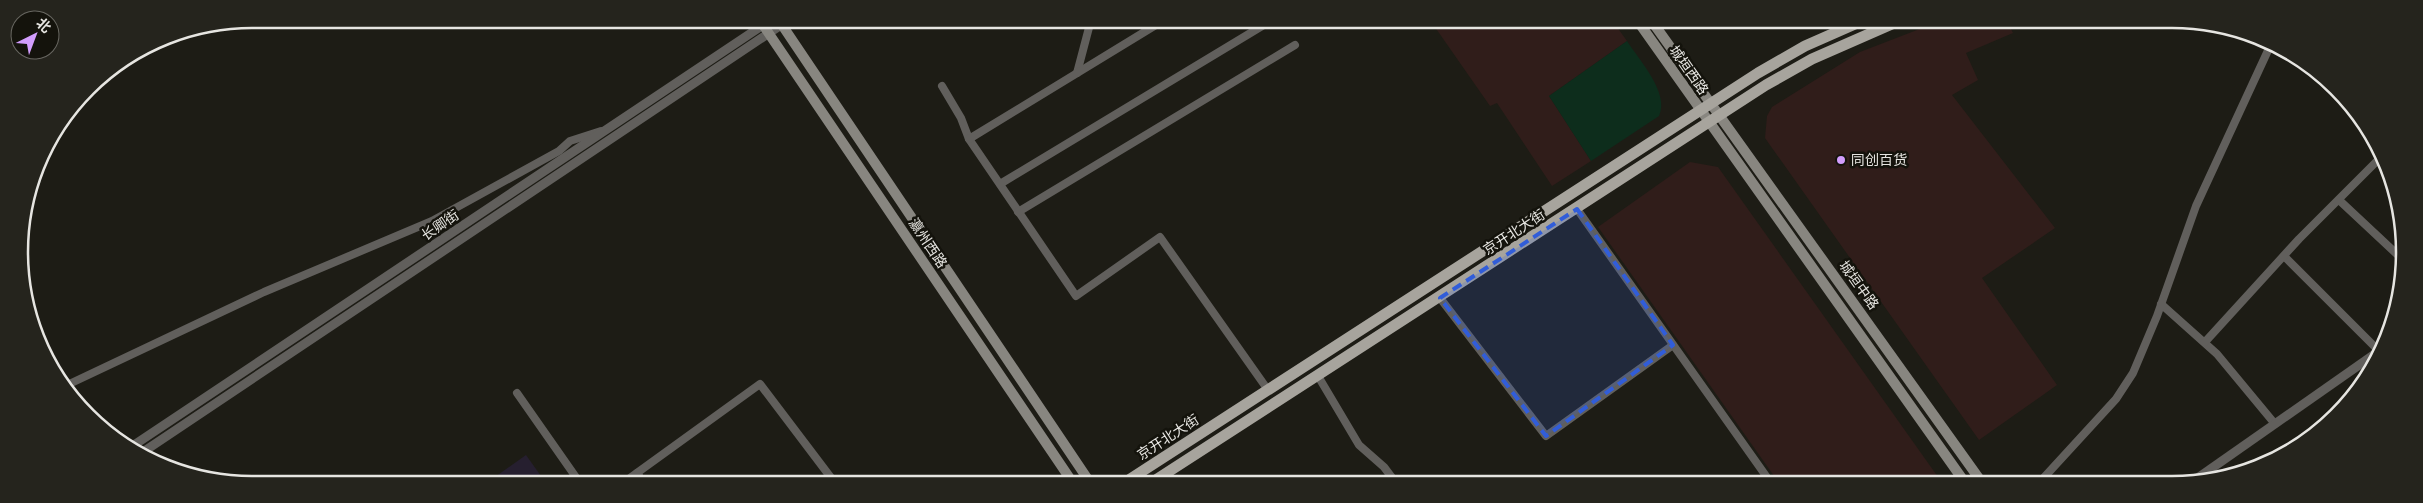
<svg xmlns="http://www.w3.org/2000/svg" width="2423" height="503" viewBox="0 0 2423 503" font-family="Ubuntu,'Noto Sans SC',sans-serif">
<rect width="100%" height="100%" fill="#1d1c15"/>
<g fill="#301d1a">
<path d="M1430,20H1612L1627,41L1549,96L1591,161L1552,186L1497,103L1490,106Z"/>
<path d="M1943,20L2007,21L2013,33L1966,53L1978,80L1952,95L2055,228L1982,278L2057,385L1979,440L1765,138L1767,116L1772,107L1860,52Z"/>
<path d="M1690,162L1718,167L1943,484L1779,483L1598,227Z"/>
</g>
<path fill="#261f2f" d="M526,455L546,483L488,482Z"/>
<path fill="#0d2d1c" d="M1627,41C1639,60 1670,93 1659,116L1591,161L1549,96Z"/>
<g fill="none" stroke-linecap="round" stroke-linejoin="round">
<g stroke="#615f5c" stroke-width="8">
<path d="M1432,22L1436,20"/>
<path d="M1077,73L1091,20"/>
<path d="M942,86L961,118L969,139L1076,296L1160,237L1268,390"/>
<path d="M969,139L1164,20"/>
<path d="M1000,184L1272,20"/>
<path d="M2339,200L2401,258"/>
<path d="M1577,209L1771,483"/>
<path d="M1018,212L1295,45"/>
<path d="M2284,256L2379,351"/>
<path d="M1440,298L1546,436L1673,345"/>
<path d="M2161,304L2217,354L2275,424"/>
<path d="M2205,342L2299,239L2380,158"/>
<path d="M1318,376L1359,445L1384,467L1396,483"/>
<path d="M65,386L264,292L432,221L559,151L570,141L601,131"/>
<path d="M517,393L580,483"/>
<path d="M637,473L644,483"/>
<path d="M623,483L760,384L835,483"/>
<path d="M2038,484L2116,399L2133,373L2157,316L2196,206L2271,44"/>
</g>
<g stroke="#615f5c" stroke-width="9">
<path d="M131,447L772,19"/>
<path d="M140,454L790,19"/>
<path d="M2192,482L2382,349"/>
</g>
<g stroke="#888680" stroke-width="10">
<path d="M759,19L1073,483"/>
<path d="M778,19L1087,478L1089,483"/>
<path d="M1637,20L1966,484"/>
<path d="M1651,20L1983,484"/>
</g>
<g stroke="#a7a49d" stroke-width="11">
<path d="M1124,483L1758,73L1805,46L1864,20"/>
<path d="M1151,483L1766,85L1812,59L1901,20"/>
</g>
</g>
<path fill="#315dd9" fill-opacity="0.2" stroke="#315dd9" stroke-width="4" stroke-dasharray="10 6" stroke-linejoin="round" d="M1577,209L1673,345L1546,436L1440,298Z"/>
<circle fill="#d29dfd" stroke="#14130c" stroke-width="2" cx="1841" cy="160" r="5"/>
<g text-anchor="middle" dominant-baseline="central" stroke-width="5" stroke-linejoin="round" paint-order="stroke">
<g font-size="14" fill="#e6e5e1" stroke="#14130c">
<text transform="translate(1689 70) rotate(55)">城垣西路</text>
<text transform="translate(440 225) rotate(-34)">长卿街</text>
<text transform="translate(1514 232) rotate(-33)">京开北大街</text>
<text transform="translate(928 243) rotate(56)">瀛州西路</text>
<text transform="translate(1859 285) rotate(54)">城垣中路</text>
<text transform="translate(1168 437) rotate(-33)">京开北大街</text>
</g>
<g font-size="14" fill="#e6e5e1" stroke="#14130c" text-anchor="start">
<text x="1851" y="160">同创百货</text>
</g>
</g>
<path d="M0 0H2423V503H0ZM252 28H2172A224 224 0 0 1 2396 252V252A224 224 0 0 1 2172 476H252A224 224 0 0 1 28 252V252A224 224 0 0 1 252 28Z" fill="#25241d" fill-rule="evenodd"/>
<path fill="none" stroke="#e6e5e1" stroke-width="2.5" d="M252 28H2172A224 224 0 0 1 2396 252V252A224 224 0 0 1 2172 476H252A224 224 0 0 1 28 252V252A224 224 0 0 1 252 28Z"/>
<g transform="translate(35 35) rotate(42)"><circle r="24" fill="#14130c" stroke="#686761"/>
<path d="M0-4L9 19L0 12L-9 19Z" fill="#d29dfd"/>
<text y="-8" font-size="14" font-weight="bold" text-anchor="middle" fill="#e6e5e1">北</text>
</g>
</svg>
